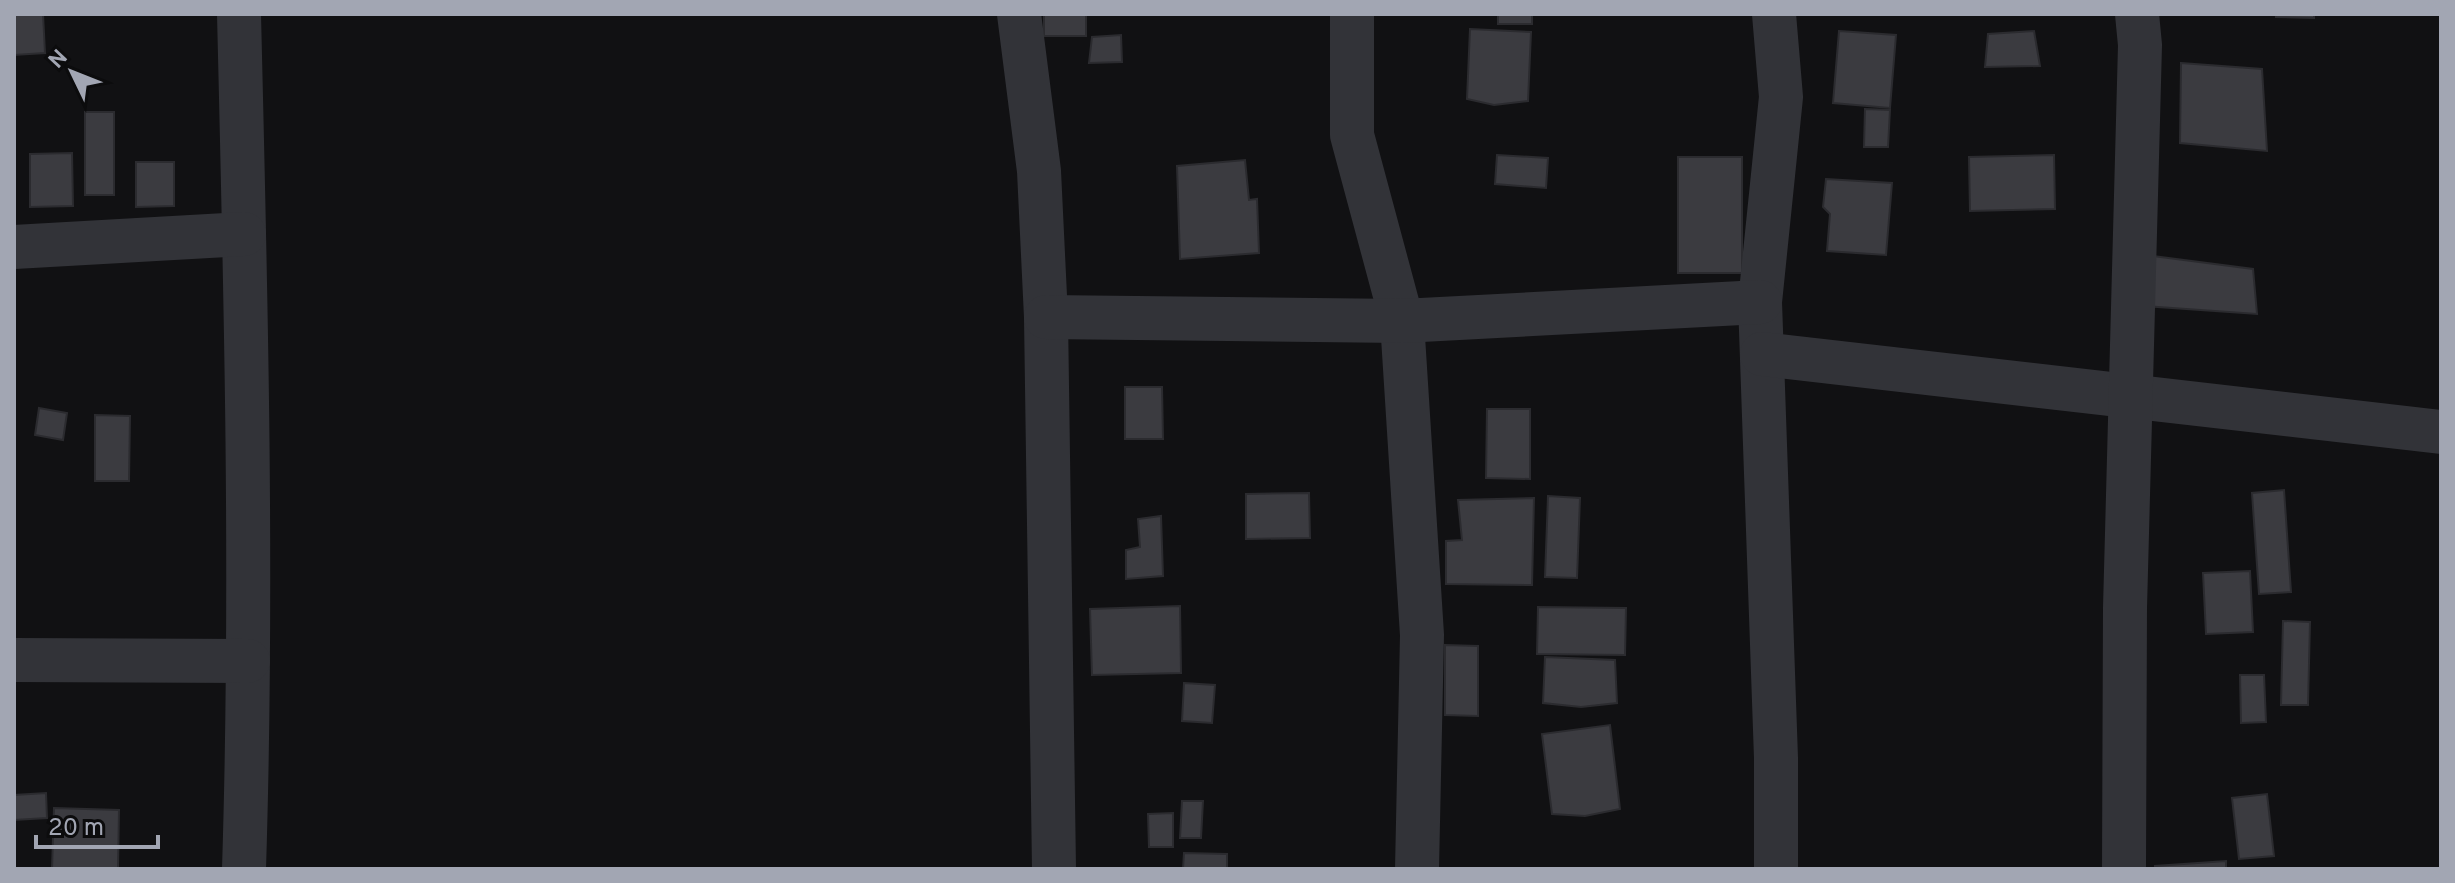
<svg xmlns="http://www.w3.org/2000/svg" width="2455" height="883" viewBox="0 0 2455 883" font-family="Overpass,sans-serif">
<rect width="100%" height="100%" fill="#111113"/>
<g fill="#3b3b40" stroke="#2b2b2f" stroke-width="2">
<path d="M14,14H43L45,53L14,55Z"/>
<rect x="1044" y="14" width="42" height="22"/>
<rect x="1498" y="14" width="34" height="10"/>
<path d="M2276,14H2314V18L2276,17Z"/>
<path d="M1470,29L1531,32L1528,101L1494,105L1467,99Z"/>
<path d="M1839,31L1896,35L1890,108L1833,103Z"/>
<path d="M2034,31L2040,66L1985,67L1988,34Z"/>
<path d="M1121,35L1122,62L1089,63L1092,37Z"/>
<path d="M2181,63L2262,69L2267,151L2180,143Z"/>
<path d="M1865,109L1890,110L1888,147H1864Z"/>
<rect x="85" y="112" width="29" height="83"/>
<path d="M72,153L73,206L30,207V154Z"/>
<path d="M1497,155L1548,158L1546,188L1495,184Z"/>
<path d="M2054,155L2055,209L1970,211L1969,157Z"/>
<rect x="1678" y="157" width="64" height="116"/>
<path d="M1245,160L1249,200L1257,199L1259,253L1180,259L1177,166Z"/>
<path d="M136,162H174V206L136,207Z"/>
<path d="M1826,179L1892,183L1886,255L1827,251L1830,214L1823,207Z"/>
<path d="M2153,256L2253,269L2257,314L2144,306Z"/>
<path d="M1125,387H1162L1163,439H1125Z"/>
<path d="M39,408L67,413L63,440L35,435Z"/>
<path d="M1487,409H1530V479L1486,478Z"/>
<path d="M95,415L130,416L129,481H95Z"/>
<path d="M2284,490L2291,592L2259,594L2252,493Z"/>
<path d="M1309,493L1310,538L1246,539V494Z"/>
<path d="M1548,496L1580,498L1577,578L1545,577Z"/>
<path d="M1534,498L1532,585L1446,584V541L1462,540L1458,500Z"/>
<path d="M1161,516L1163,576L1126,579V550L1140,547L1138,519Z"/>
<path d="M2250,571L2253,632L2206,634L2203,573Z"/>
<path d="M1180,606L1181,673L1092,675L1090,609Z"/>
<path d="M1538,607L1626,608L1625,655L1537,654Z"/>
<path d="M2283,621L2310,622L2308,705H2281Z"/>
<path d="M1445,645L1478,646V716L1445,715Z"/>
<path d="M1545,657L1615,660L1617,703L1581,707L1543,703Z"/>
<path d="M2240,675H2264L2266,722L2241,723Z"/>
<path d="M1184,683L1215,685L1212,723L1182,721Z"/>
<path d="M1610,725L1620,809L1585,816L1552,814L1542,734Z"/>
<path d="M46,793L47,818L14,820V795Z"/>
<path d="M2267,794L2274,856L2239,859L2232,798Z"/>
<path d="M1182,801H1203L1201,838H1180Z"/>
<path d="M54,808L119,810L118,869H52Z"/>
<path d="M1173,813V847H1149L1148,814Z"/>
<path d="M1184,853L1227,854V869H1183Z"/>
<path d="M2226,861V869H2155V866Z"/>
</g>
<g fill="none" stroke-linecap="round" stroke-linejoin="round">
<g stroke="#323338" stroke-width="44">
<path d="M239,14C246,299 253,584 244,869"/>
<path d="M1019,14L1039,171L1046,317L1054,869"/>
<path d="M1352,14V135L1402,321L1422,635L1417,869"/>
<path d="M1774,14L1781,97L1760,302L1776,758V869"/>
<path d="M14,247L244,234"/>
<path d="M1046,317L1402,321L1760,302"/>
<path d="M1762,354L2441,432"/>
<path d="M14,660L248,661"/>
<path d="M2124,869L2125,608L2140,45L2137,14"/>
</g>
</g>
<rect width="2455" height="883" fill="none" stroke="#a2a6b3" stroke-width="32"/>
<g transform="translate(72 72) rotate(313)" stroke="#0c0c0d" stroke-width="6" paint-order="stroke">
<path d="M0-6L14 30L0 20L-14 30Z" fill="#a2a6b3"/>
<text y="-12" font-size="22" font-weight="bold" text-anchor="middle" fill="#a2a6b3">N</text>
</g>
<path d="M36 835v12h122v-12" fill="none" stroke="#a2a6b3" stroke-width="4"/>
<text x="48" y="835" font-size="24" fill="#a2a6b3" stroke="#0c0c0d" stroke-width="6" paint-order="stroke">20 m</text>
</svg>
